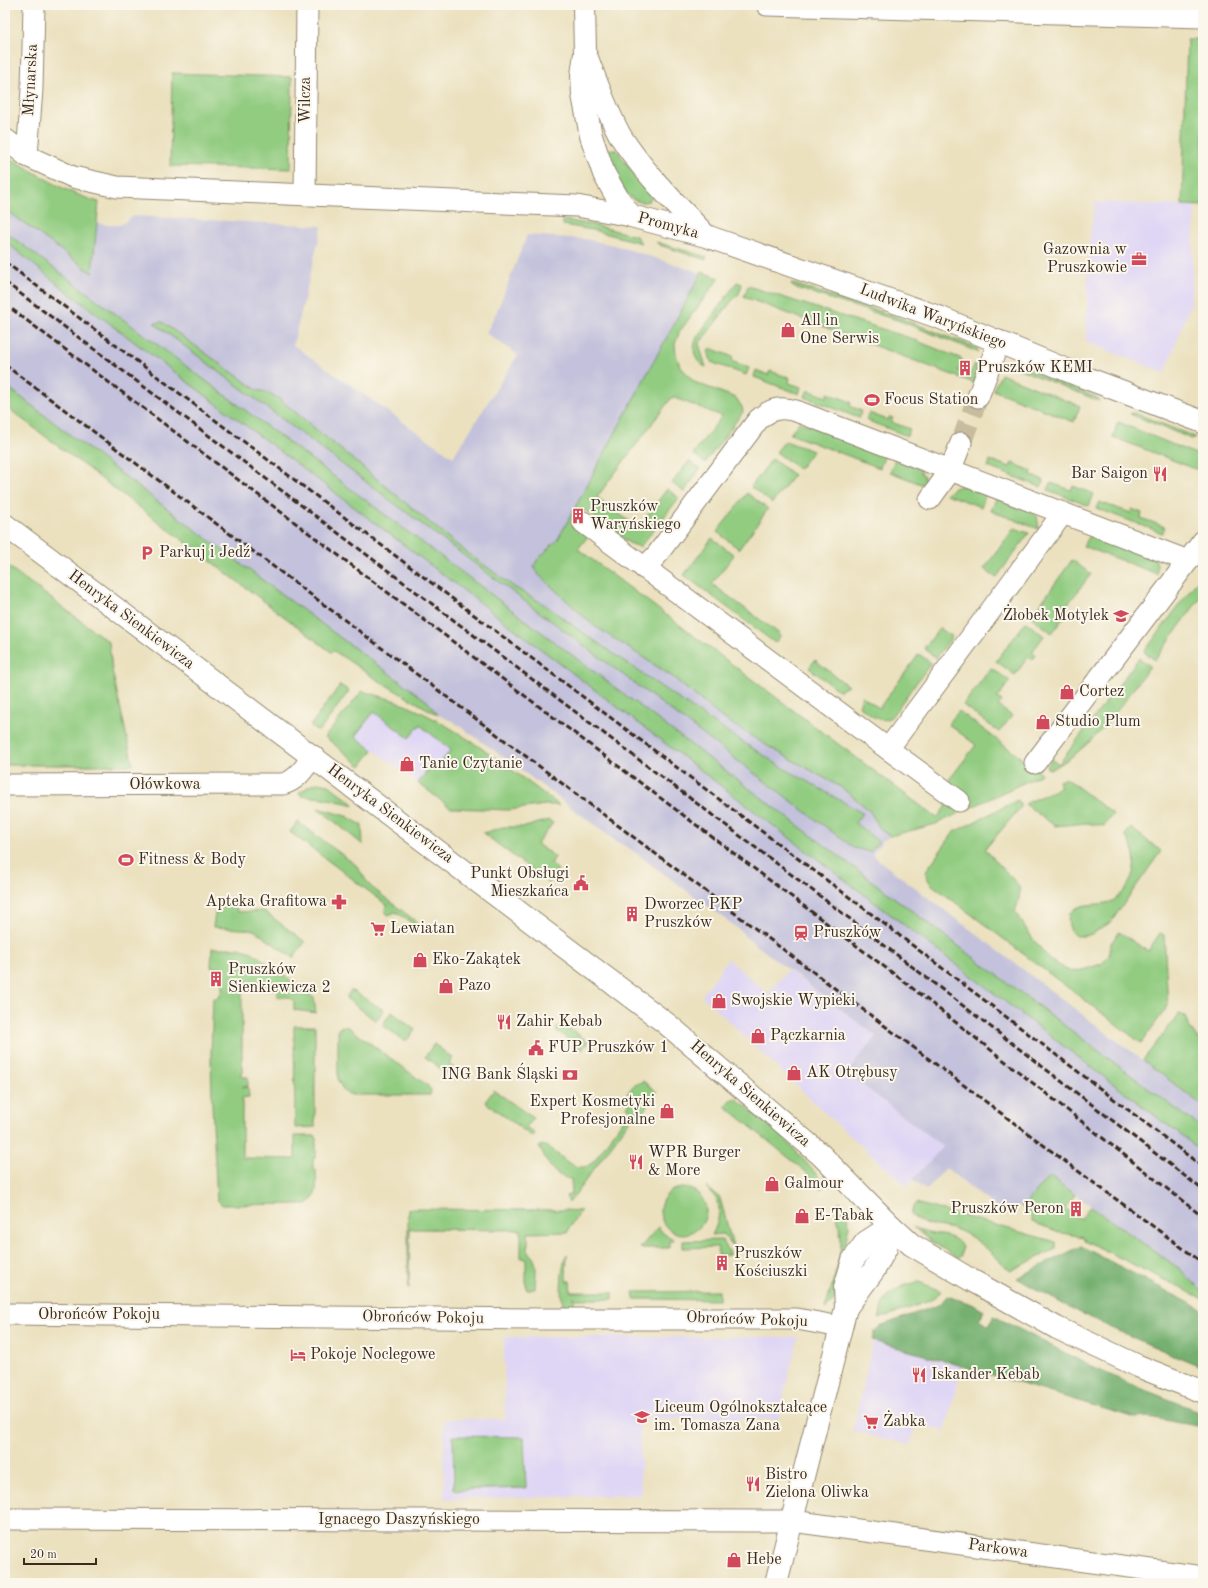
<svg xmlns="http://www.w3.org/2000/svg" width="1208" height="1588" viewBox="0 0 1208 1588" font-family="'Old Standard TT',serif">
<rect width="100%" height="100%" fill="#fbf7ec"/>
<filter id="ink" filterUnits="userSpaceOnUse"><feTurbulence type="fractalNoise" baseFrequency=".025" numOctaves="2"/><feDisplacementMap in="SourceGraphic" scale="8" xChannelSelector="R" yChannelSelector="G"/><feConvolveMatrix kernelMatrix="1 2 1 2 8 2 1 2 1" color-interpolation-filters="sRGB"/></filter>
<filter id="wash" filterUnits="userSpaceOnUse"><feTurbulence type="fractalNoise" baseFrequency=".012" numOctaves="4" result="noise"/><feDisplacementMap in="SourceGraphic" scale="16" xChannelSelector="R" yChannelSelector="G"/><feGaussianBlur stdDeviation="0.9" result="paint"/><feColorMatrix in="noise" values="0 0 0 0 0 0 0 0 0 0 0 0 0 0 0 0 0 1.4 0 .05"/><feComposite in="paint" operator="in"/></filter>
<g filter="url(#wash)">
<rect width="100%" height="100%" fill="#ebe1bf"/>
<g fill="#dfd5f5">
<path d="M1095,202L1195,206L1191,303L1165,373L1086,342L1089,244Z"/>
<path d="M374,712L409,738L420,725L451,750L438,767L432,763L418,783L355,736Z"/>
<path d="M728,959L768,994L788,970L876,1036L847,1073L943,1147L907,1186L839,1126L702,996Z"/>
<path d="M504,1337H798L778,1419L640,1418L641,1495L444,1499V1419H505Z"/>
<path d="M873,1341L962,1367L945,1431L916,1423L910,1445L853,1431Z"/>
</g>
<path fill="#c3c1db" d="M5,209L91,272L96,223L108,225H120L134,216L322,226L293,345L453,457L518,355L486,333L497,311L527,235L585,239L614,245L702,273L558,539L936,824L890,836L883,841L872,855L1203,1106V1292L1180,1269L1049,1176L1025,1204L1003,1213L946,1168L926,1190L913,1179L943,1147L847,1073L876,1036L743,935L744,933L629,848L617,842L520,769L454,722L438,715L427,701L350,645L334,651L5,399Z"/>
<g fill="#92cc81" stroke="#667b50">
<path d="M1187,39H1203V206L1182,205Z"/>
<path d="M172,73L292,77L291,169L170,166Z"/>
<path d="M611,149L617,150L631,170L650,191L652,197L649,201C624,209 613,168 606,151Z"/>
<path d="M5,155C35,172 65,193 99,202L92,273L5,209Z"/>
<path d="M563,220L594,225L636,236L641,243L593,230L563,225Z"/>
<path d="M5,232C407,528 803,831 1203,1129V1152L325,485L65,290L5,241Z"/>
<path d="M656,242L707,257L706,260L659,245Z"/>
<path d="M702,272L719,278L680,331L675,344L676,355L680,366L694,382L736,398L742,407L743,412L705,463L693,454L722,416L672,397L597,497L638,528L667,489L679,498L640,547L629,543L585,510L582,514L578,512L574,518L589,535L578,549L937,818L948,803V781L976,745L948,724L959,711L1041,773L1040,775L936,824L890,836L881,830L869,810L842,788L766,745L721,717L670,675L593,625L538,574L534,566L538,559L558,539Z"/>
<path d="M737,282L742,284L739,294L731,302L699,344L706,367C693,361 692,349 697,337Z"/>
<path d="M791,283L895,316L977,348L978,352L900,321L793,287Z"/>
<path d="M748,286L907,337L962,359L958,371L969,376L975,364L979,366L974,383L744,297Z"/>
<path d="M162,322L257,390L269,393L278,398L462,549L514,587L545,605L582,632L709,720L777,764L862,813L855,823L879,842L870,852L854,848L154,323Z"/>
<path d="M710,348L733,357L732,361L749,368L746,375L711,362L708,350Z"/>
<path d="M1014,365L1028,369L1096,397L1099,401L1012,366Z"/>
<path d="M756,370L768,375L770,371L790,378L789,383L801,387L799,394L754,377Z"/>
<path d="M1001,374L1080,406L1074,422L993,390Z"/>
<path d="M5,385C144,492 285,598 427,701L438,715L379,681L334,651L331,652L5,406Z"/>
<path d="M808,390L827,397L828,393L851,402L850,406L862,411L859,418L805,397Z"/>
<path d="M869,413L888,420L889,417L893,418L891,422L910,429L907,436L866,420Z"/>
<path d="M1131,413H1135L1195,437L1192,439L1130,414Z"/>
<path d="M799,422L885,454L880,468L790,434Z"/>
<path d="M1118,422L1203,457V472L1113,437Z"/>
<path d="M785,441L813,451L799,469L776,452Z"/>
<path d="M772,459L794,475L772,503L751,487Z"/>
<path d="M895,459C911,465 924,466 926,486L890,472Z"/>
<path d="M990,460L1010,467L1012,463L1032,471L1031,475L1044,480L1041,487L988,467Z"/>
<path d="M689,461L700,469L684,492L672,483Z"/>
<path d="M1051,483L1071,490L1073,486L1094,494L1089,506L1048,490Z"/>
<path d="M960,486H968L986,493L981,507L946,494L954,488Z"/>
<path d="M747,493L768,509L739,549L717,532Z"/>
<path d="M997,497L1032,512L1037,516L1039,529L991,511Z"/>
<path d="M1099,502L1131,513L1132,509L1142,513L1141,518L1165,527L1162,533L1096,508Z"/>
<path d="M1014,528L1029,533L996,578L984,569Z"/>
<path d="M1092,533L1154,558C1158,563 1157,567 1157,574L1083,546Z"/>
<path d="M712,538L734,555L712,584L781,635L775,643L684,575Z"/>
<path d="M1072,560L1091,574L1061,613L1065,616L1052,633L1031,617Z"/>
<path d="M5,564L109,642L112,670L133,765H5Z"/>
<path d="M1203,573V594L1155,660L1144,652Z"/>
<path d="M1026,622L1044,636L1032,652L1036,655L1032,660L1028,657L1015,675L996,661Z"/>
<path d="M940,628L952,637L936,658L924,648Z"/>
<path d="M919,654L931,663L891,717C879,725 869,713 859,706L862,696L879,708Z"/>
<path d="M1139,658L1150,666C1121,706 1095,747 1050,770L1046,767L1052,759L1059,764Z"/>
<path d="M815,660L848,686L839,691L809,668Z"/>
<path d="M991,668L1010,681L997,698L1002,701L998,706L1012,716L999,732L963,705Z"/>
<path d="M340,685L349,691L321,729L318,731L310,726Z"/>
<path d="M362,691C375,695 390,698 403,704C459,727 510,769 559,805H545L510,810L451,808L418,783L433,763L438,766L451,750L420,725L409,738L374,712L355,736L373,750L361,766L325,737Z"/>
<path d="M1066,778L1113,814L1104,826L1087,823L1055,826L1025,804L1061,787L1059,781Z"/>
<path d="M317,783L329,785L355,805L323,798L302,796L299,793L309,786Z"/>
<path d="M1018,800L1021,807L985,849L1019,886C1021,895 1018,903 1015,912L1033,939L1050,960L1071,972L1086,969L1101,964L1109,956L1111,943L1119,932L1148,951L1160,933L1164,935L1168,1006L1141,1043L931,884C927,878 924,875 928,868L954,832Z"/>
<path d="M318,808L346,816L362,825L363,845Z"/>
<path d="M549,820L553,823L537,844L555,857L551,864L558,870L549,883L483,833L503,827H525Z"/>
<path d="M298,822L356,865L370,886L418,923L416,926L396,912L388,915L385,911L387,905L290,832Z"/>
<path d="M1131,828L1161,851L1111,922L1092,934L1084,936H1077L1071,932C1069,925 1066,918 1071,912C1080,902 1098,906 1110,902C1127,895 1137,872 1134,855C1133,848 1129,841 1125,835Z"/>
<path d="M217,901H236L237,912L264,911L305,942L293,958L254,930L213,927Z"/>
<path d="M212,948H240L252,952L314,998L316,1013L294,1010V1001L288,997H278V989H242V1077H248V1086L242,1087L248,1088L249,1097L242,1098V1158L295,1159V1136H316V1157L313,1158V1169H316C316,1182 319,1196 307,1204L222,1205L217,1200L212,1105L211,1054L213,998H218L222,991V968L211,967Z"/>
<path d="M351,990L384,1010L376,1021L346,998Z"/>
<path d="M392,1012L415,1030L407,1040L404,1041L384,1026V1022Z"/>
<path d="M1179,1014L1185,1016L1190,1028L1203,1047V1106L1143,1060Z"/>
<path d="M562,1022L588,1042L582,1050L556,1030Z"/>
<path d="M294,1026H315V1127L295,1128Z"/>
<path d="M342,1026L348,1027L428,1086L431,1090L430,1095H352L344,1092L338,1080V1029Z"/>
<path d="M434,1044L453,1058L449,1064L462,1074L456,1080L425,1057Z"/>
<path d="M643,1081L657,1092L640,1116L635,1113L569,1203L566,1196L572,1193L571,1179C550,1175 549,1163 539,1147L542,1145L545,1146C549,1148 553,1150 556,1153C568,1162 580,1175 594,1161L630,1110L627,1107L633,1099L627,1094L633,1086Z"/>
<path d="M494,1090L533,1118L526,1127L535,1134L533,1137L485,1102Z"/>
<path d="M736,1098L786,1140L826,1185L821,1189L805,1171L725,1106L730,1100Z"/>
<path d="M1049,1176L1075,1195L1065,1208L1081,1219L1090,1206L1180,1269L1203,1292V1299L1084,1240V1237L1062,1233L1032,1222L1031,1216L1021,1206L1025,1204Z"/>
<path d="M706,1187L720,1198L733,1247L723,1234L712,1235C717,1226 722,1210 717,1200C714,1195 709,1191 706,1187Z"/>
<circle cx="683" cy="1211" r="23"/>
<path d="M840,1201L847,1213L849,1226L834,1301L825,1309C831,1287 840,1264 841,1241C841,1228 835,1216 837,1204Z"/>
<path d="M916,1203L1056,1242V1249L1010,1271C996,1257 979,1239 960,1231C943,1225 925,1228 911,1215L913,1207Z"/>
<path d="M408,1209L565,1210L581,1211L569,1228L568,1232L528,1233V1253C540,1259 535,1277 535,1289H526V1259L521,1258V1230L410,1229L409,1288H408Z"/>
<path d="M658,1227L664,1234L674,1239L673,1241H669V1248H640Z"/>
<path d="M913,1227C918,1229 923,1232 928,1233C940,1236 957,1234 962,1248L961,1256L958,1258L932,1242Z"/>
<path d="M722,1240L729,1251V1255L718,1256V1247L683,1248V1241Z"/>
<path d="M567,1254L566,1281H570L571,1292H613V1299H574V1297V1310C569,1310 565,1309 563,1304C559,1295 562,1263 567,1254Z"/>
<path d="M919,1282L941,1291L936,1297L929,1301L879,1319C881,1313 881,1305 885,1300C892,1289 907,1284 919,1282Z"/>
<path d="M719,1291V1300L634,1299L633,1292Z"/>
<path d="M453,1436L524,1437L526,1488L454,1490Z"/>
</g>
<g fill="#75b06f" stroke="#586d46">
<path d="M1081,1246L1203,1310V1367C1139,1341 1076,1314 1017,1278Z"/>
<path d="M947,1296L972,1304L984,1311L979,1320L988,1326L994,1316L1092,1367L1135,1386L1203,1413V1427L1148,1417L1135,1418L942,1360L873,1341L875,1331L880,1326L936,1306L941,1303Z"/>
</g>
</g>
<g filter="url(#ink)">
<g fill="none" stroke-linecap="round" stroke-linejoin="round">
<path stroke="#c8bc9f" stroke-width="21" stroke-dasharray="21 10" stroke-linecap="butt" d="M961,443L978,397"/>
<g stroke="#93866e" stroke-width="23">
<g id="minor">
<path d="M767,5L1203,17"/>
<path d="M5,139L27,156L73,177L117,187L577,206L631,216"/>
<path d="M27,156L32,89L34,5"/>
<path d="M305,195L307,5"/>
<path d="M978,397L999,341"/>
<path d="M930,499L950,471L961,443"/>
<path d="M583,522L888,749"/>
<path d="M644,568L656,556L758,420C770,409 780,406 796,411L1188,561"/>
<path d="M1035,763L1203,541"/>
<path d="M5,785L283,784C298,780 304,768 313,756"/>
<path d="M959,801L888,749L1063,513"/>
<path d="M5,1314L543,1319H797L841,1327"/>
<path d="M5,1519L792,1521L1203,1577"/>
</g>
</g>
<g stroke="#93866e" stroke-width="24">
<g id="tertiary">
<path d="M584,5L585,53L582,75L583,95L591,136L604,174L617,197L631,216L706,236L941,318L1081,376L1203,422"/>
<path d="M587,58C597,84 607,112 621,137C644,173 676,204 705,235"/>
<path d="M5,525L667,1024L820,1154L891,1226L912,1245L971,1280L1057,1328L1138,1366L1203,1392"/>
<path d="M846,1308L874,1270L886,1248L891,1226"/>
<path d="M776,1583L846,1308L845,1287L853,1260L866,1242L891,1226"/>
</g>
</g>
<use href="#minor" stroke="#fff" stroke-width="21"/>
<use href="#tertiary" stroke="#fff" stroke-width="22"/>
<g stroke="#3b2a1e" stroke-width="3" stroke-dasharray="6 3" stroke-linecap="butt">
<path d="M5,262L853,900L1203,1167"/>
<path d="M5,282L841,912L1203,1190"/>
<path d="M5,304L902,980L1203,1217"/>
<path d="M5,365L1090,1180L1203,1263"/>
</g>
</g>
</g>
<defs>
<g id="office-bare" transform="scale(1.2)"><path d="M-6-3h4V-5.5h4V-3h4V5H-6ZM-1-4.5V-3h2v-1.5ZM-6 0V1H6V0Z" fill="#d1495b" stroke="#fbf7ec" stroke-width="2.5" paint-order="stroke"/></g>
<g id="shop-bare" transform="scale(1.2)"><path d="M-5-2.5h2.3a2.7 3.5 0 0 1 5.4 0H5L5.5 6h-11ZM-1.5-2.5h3a1.5 2.3 0 0 0-3 0Z" fill="#d1495b" stroke="#fbf7ec" stroke-width="2.5" paint-order="stroke"/></g>
<g id="building-bare" transform="scale(1.2)"><path d="M-4-6H4V6H1V3H-1V6H-4ZM-2.5-4.3h1.7v1.8h-1.7ZM.8-4.3h1.7v1.8H.8ZM-2.5-1h1.7V.8h-1.7ZM.8-1h1.7V.8H.8Z" fill="#d1495b" stroke="#fbf7ec" stroke-width="2.5" paint-order="stroke"/></g>
<g id="stadium-bare" transform="scale(1.2)"><path d="M0-5a6.5 5 0 1 0 0 10a6.5 5 0 1 0 0-10ZM-3.5-1.8h7v3.6h-7Z" fill="#d1495b" stroke="#fbf7ec" stroke-width="2.5" paint-order="stroke"/></g>
<g id="restaurant-bare" transform="scale(1.2)"><path d="M-5-6h1v4h1v-4h1v4h1v-4h1v5L-1.5 .5V6h-2V.5L-5-1ZM5-6V6H3V1.5H1.5Q1.5-4 5-6Z" fill="#d1495b" stroke="#fbf7ec" stroke-width="2.5" paint-order="stroke"/></g>
<g id="parking-bare" transform="scale(1.2)"><path d="M-3.5-5.5H1a3.5 3.5 0 0 1 0 7H-1V5.5H-3.5ZM-1-3.4V-.6H.8a1.4 1.4 0 0 0 0-2.8Z" fill="#d1495b" stroke="#fbf7ec" stroke-width="2.5" paint-order="stroke"/></g>
<g id="school-bare" transform="scale(1.2)"><path d="M0-5L7-2L0 1L-7-2ZM-4 1L0 2.5L4 1V4Q0 6-4 4Z" fill="#d1495b" stroke="#fbf7ec" stroke-width="2.5" paint-order="stroke"/></g>
<g id="civic-bare" transform="scale(1.2)"><path d="M-.6-6.5H3V-4.5H.6V-3L4-1V1h2V6H-6V1h2V-1L-.6-3ZM-1.2 2.5V6h2.4V2.5Z" fill="#d1495b" stroke="#fbf7ec" stroke-width="2.5" paint-order="stroke"/></g>
<g id="pharmacy-bare" transform="scale(1.2)"><path d="M-2-6h4v4h4v4h-4v4h-4v-4h-4v-4h4Z" fill="#d1495b" stroke="#fbf7ec" stroke-width="2.5" paint-order="stroke"/></g>
<g id="supermarket-bare" transform="scale(1.2)"><path d="M-6-5.5h2.5l.6 2H6L4.5 2H-2.5L-4.4-4H-6ZM-1.5 3.2a1.3 1.3 0 1 0 .1 0ZM3 3.2a1.3 1.3 0 1 0 .1 0Z" fill="#d1495b" stroke="#fbf7ec" stroke-width="2.5" paint-order="stroke"/></g>
<g id="station-bare" transform="scale(1.2)"><path d="M-3-6H3Q5-6 5-4V2Q5 4 3 4L4.5 6H3L1.5 4h-3L-3 6H-4.5L-3 4Q-5 4-5 2V-4Q-5-6-3-6ZM-3.5-4v3h7v-3ZM-3.5 1v1.5H-2V1ZM2 1v1.5H3.5V1Z" fill="#d1495b" stroke="#fbf7ec" stroke-width="2.5" paint-order="stroke"/></g>
<g id="bank-bare" transform="scale(1.2)"><path d="M-6-4H6V4H-6ZM0-2.3a2.3 2.3 0 1 0 0 4.6a2.3 2.3 0 1 0 0-4.6Z" fill="#d1495b" stroke="#fbf7ec" stroke-width="2.5" paint-order="stroke"/></g>
<g id="hotel-bare" transform="scale(1.2)"><path d="M-6-4.5h1.5V1H6V5H4.5V3h-9V5H-6ZM-4 0a1.8 1.8 0 1 1 3.6 0ZM.5 0V-2.5h3Q6-2.5 6 0Z" fill="#d1495b" stroke="#fbf7ec" stroke-width="2.5" paint-order="stroke"/></g>
</defs>
<g fill-rule="evenodd">
<use href="#office-bare" x="1139" y="259"/>
<use href="#shop-bare" x="788" y="330"/>
<use href="#building-bare" x="965" y="368"/>
<use href="#stadium-bare" x="872" y="400"/>
<use href="#restaurant-bare" x="1160" y="474"/>
<use href="#building-bare" x="578" y="516"/>
<use href="#parking-bare" x="147" y="553"/>
<use href="#school-bare" x="1121" y="616"/>
<use href="#shop-bare" x="1067" y="692"/>
<use href="#shop-bare" x="1043" y="722"/>
<use href="#shop-bare" x="407" y="764"/>
<use href="#stadium-bare" x="126" y="860"/>
<use href="#civic-bare" x="581" y="883"/>
<use href="#pharmacy-bare" x="339" y="902"/>
<use href="#building-bare" x="632" y="914"/>
<use href="#supermarket-bare" x="378" y="929"/>
<use href="#station-bare" x="801" y="933"/>
<use href="#shop-bare" x="420" y="960"/>
<use href="#building-bare" x="216" y="979"/>
<use href="#shop-bare" x="446" y="986"/>
<use href="#shop-bare" x="719" y="1001"/>
<use href="#restaurant-bare" x="504" y="1022"/>
<use href="#shop-bare" x="758" y="1036"/>
<use href="#civic-bare" x="536" y="1048"/>
<use href="#shop-bare" x="794" y="1073"/>
<use href="#bank-bare" x="570" y="1075"/>
<use href="#shop-bare" x="667" y="1111"/>
<use href="#restaurant-bare" x="636" y="1162"/>
<use href="#shop-bare" x="772" y="1184"/>
<use href="#building-bare" x="1076" y="1209"/>
<use href="#shop-bare" x="802" y="1216"/>
<use href="#building-bare" x="722" y="1263"/>
<use href="#hotel-bare" x="298" y="1355"/>
<use href="#restaurant-bare" x="919" y="1375"/>
<use href="#school-bare" x="642" y="1417"/>
<use href="#supermarket-bare" x="871" y="1422"/>
<use href="#restaurant-bare" x="753" y="1484"/>
<use href="#shop-bare" x="734" y="1560"/>
</g>
<g text-anchor="middle" dominant-baseline="central" stroke-width="4" stroke-linejoin="round" paint-order="stroke">
<g font-size="16" fill="#3b2a1e" stroke="#fbf7ec">
<text transform="translate(31 80) rotate(-87)">Młynarska</text>
<text transform="translate(306 100) rotate(-90)">Wilcza</text>
<text transform="translate(668 226) rotate(15)">Promyka</text>
<text transform="translate(933 317) rotate(21)">Ludwika Waryńskiego</text>
<text transform="translate(131 620) rotate(37)">Henryka Sienkiewicza</text>
<text x="165" y="785">Ołówkowa</text>
<text transform="translate(390 814) rotate(37)">Henryka Sienkiewicza</text>
<text transform="translate(750 1094) rotate(41)">Henryka Sienkiewicza</text>
<text x="99" y="1315">Obrońców Pokoju</text>
<text transform="translate(423 1318) rotate(1)">Obrońców Pokoju</text>
<text transform="translate(747 1320) rotate(2)">Obrońców Pokoju</text>
<text x="399" y="1520">Ignacego Daszyńskiego</text>
<text transform="translate(998 1549) rotate(8)">Parkowa</text>
</g>
<g font-size="16" fill="#3b2a1e" stroke="#fbf7ec" text-anchor="start">
<text x="1127" y="250" text-anchor="end">Gazownia w<tspan x="1127" dy="18">Pruszkowie</tspan></text>
<text x="800" y="321">All in<tspan x="800" dy="18">One Serwis</tspan></text>
<text x="977" y="368">Pruszków KEMI</text>
<text x="884" y="400">Focus Station</text>
<text x="1148" y="474" text-anchor="end">Bar Saigon</text>
<text x="590" y="507">Pruszków<tspan x="590" dy="18">Waryńskiego</tspan></text>
<text x="159" y="553">Parkuj i Jedź</text>
<text x="1109" y="616" text-anchor="end">Żłobek Motylek</text>
<text x="1079" y="692">Cortez</text>
<text x="1055" y="722">Studio Plum</text>
<text x="419" y="764">Tanie Czytanie</text>
<text x="138" y="860">Fitness &amp; Body</text>
<text x="569" y="874" text-anchor="end">Punkt Obsługi<tspan x="569" dy="18">Mieszkańca</tspan></text>
<text x="327" y="902" text-anchor="end">Apteka Grafitowa</text>
<text x="644" y="905">Dworzec PKP<tspan x="644" dy="18">Pruszków</tspan></text>
<text x="390" y="929">Lewiatan</text>
<text x="813" y="933">Pruszków</text>
<text x="432" y="960">Eko-Zakątek</text>
<text x="228" y="970">Pruszków<tspan x="228" dy="18">Sienkiewicza 2</tspan></text>
<text x="458" y="986">Pazo</text>
<text x="731" y="1001">Swojskie Wypieki</text>
<text x="516" y="1022">Zahir Kebab</text>
<text x="770" y="1036">Pączkarnia</text>
<text x="548" y="1048">FUP Pruszków 1</text>
<text x="806" y="1073">AK Otrębusy</text>
<text x="558" y="1075" text-anchor="end">ING Bank Śląski</text>
<text x="655" y="1102" text-anchor="end">Expert Kosmetyki<tspan x="655" dy="18">Profesjonalne</tspan></text>
<text x="648" y="1153">WPR Burger<tspan x="648" dy="18">&amp; More</tspan></text>
<text x="784" y="1184">Galmour</text>
<text x="1064" y="1209" text-anchor="end">Pruszków Peron</text>
<text x="814" y="1216">E-Tabak</text>
<text x="734" y="1254">Pruszków<tspan x="734" dy="18">Kościuszki</tspan></text>
<text x="310" y="1355">Pokoje Noclegowe</text>
<text x="931" y="1375">Iskander Kebab</text>
<text x="654" y="1408">Liceum Ogólnokształcące<tspan x="654" dy="18">im. Tomasza Zana</tspan></text>
<text x="883" y="1422">Żabka</text>
<text x="765" y="1475">Bistro<tspan x="765" dy="18">Zielona Oliwka</tspan></text>
<text x="746" y="1560">Hebe</text>
</g>
</g>
<rect width="1208" height="1588" fill="none" stroke="#fbf7ec" stroke-width="20"/>
<path d="M24 1558v6h72v-6" fill="none" stroke="#3b2a1e" stroke-width="2"/>
<text x="30" y="1558" font-size="12" fill="#3b2a1e" stroke="#fbf7ec" stroke-width="3" paint-order="stroke">20 m</text>
</svg>
